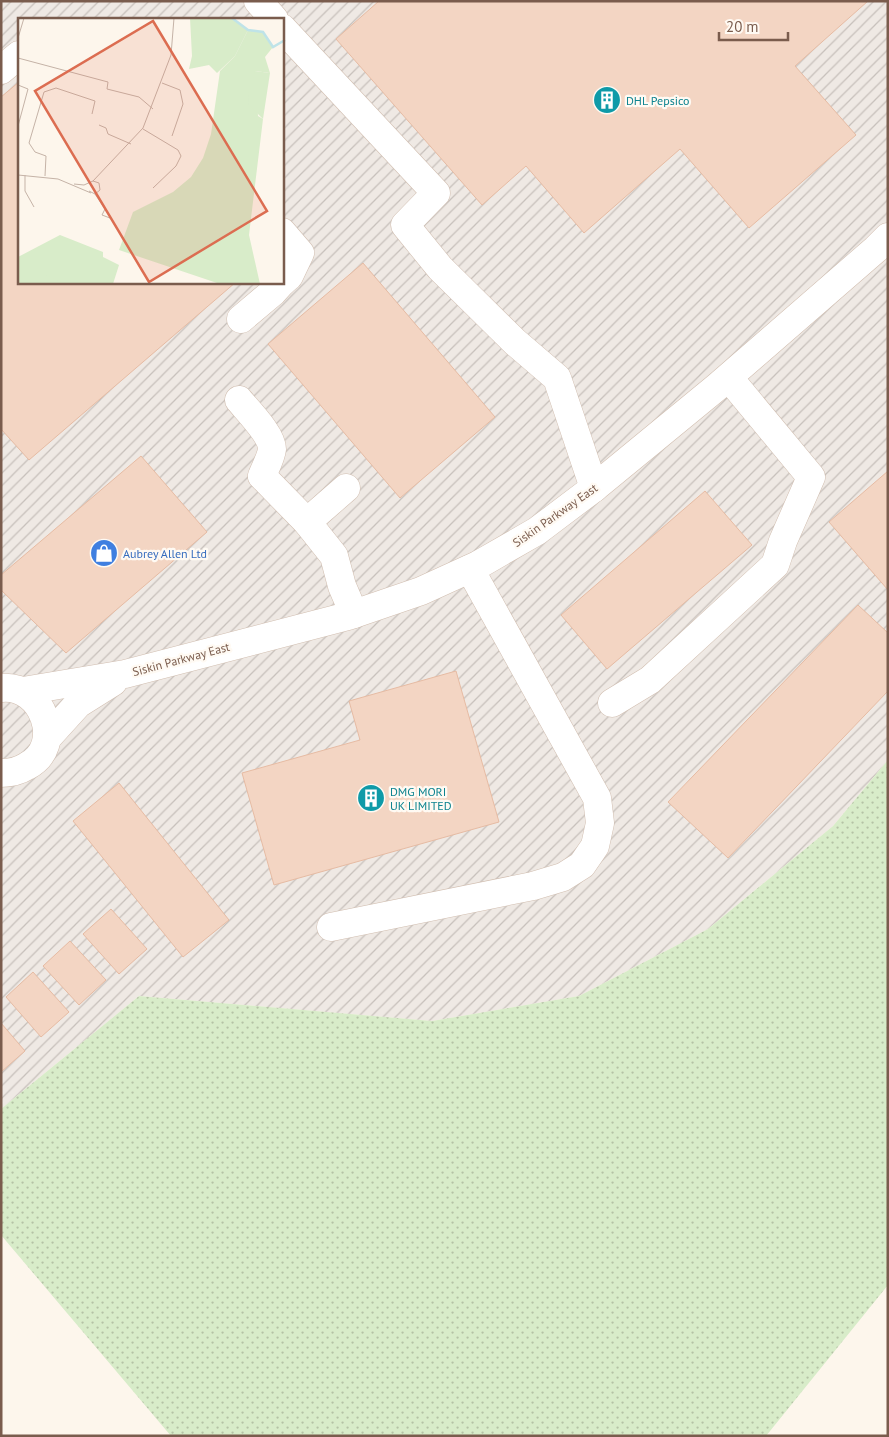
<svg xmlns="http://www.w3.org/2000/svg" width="889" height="1437" viewBox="0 0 889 1437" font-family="'PT Sans',sans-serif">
<defs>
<pattern id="industrial-furrows" width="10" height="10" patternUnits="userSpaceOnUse" patternTransform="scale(1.25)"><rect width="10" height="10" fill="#efe9e4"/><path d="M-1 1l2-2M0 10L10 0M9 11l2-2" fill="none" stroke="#c7c0bb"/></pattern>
<pattern id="grass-dots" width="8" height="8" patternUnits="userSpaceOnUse" patternTransform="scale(1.25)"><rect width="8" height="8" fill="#d8ecc9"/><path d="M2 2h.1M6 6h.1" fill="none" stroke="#b4c2a5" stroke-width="1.8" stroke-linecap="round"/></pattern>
</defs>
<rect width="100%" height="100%" fill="#fdf6ec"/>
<path fill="url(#industrial-furrows)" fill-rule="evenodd" d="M1,1H888V760L833,826L708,929L579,996L432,1021L139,996L1,1109ZM19,19H282V282H19Z"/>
<path fill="url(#grass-dots)" d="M888,760V1285L766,1436H171L1,1235V1109L139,996L432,1021L579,996L708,929L833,826Z"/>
<g fill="#f3d5c3" stroke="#e6bba3">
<path d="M379,1H868L795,66L856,135L749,228L680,149L584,233L526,166L482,205L336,39Z"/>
<path d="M19,82V282H236L29,460L1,429V97Z"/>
<path d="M363,263L495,417L400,498L268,344Z"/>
<path d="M141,456L207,532L66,653L1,590V575Z"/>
<path d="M888,471V590L829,522Z"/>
<path d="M705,491L752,545L607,669L561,615Z"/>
<path d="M858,605L888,633V691L728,858L668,802Z"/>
<path d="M456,671L499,822L274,885L242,773L360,740L349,701Z"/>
<path d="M119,783L229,920L183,957L73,821Z"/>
<path d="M111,909L147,949L119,974L83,934Z"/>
<path d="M70,941L106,980L79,1005L43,966Z"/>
<path d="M33,972L69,1012L41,1037L6,997Z"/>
<path d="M1,1023L25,1051L1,1072Z"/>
</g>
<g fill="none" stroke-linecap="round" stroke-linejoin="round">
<g stroke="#d1beb0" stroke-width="29">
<g id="minor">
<path d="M258,1L274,19"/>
<path d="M282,28L436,193L405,225L440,268L515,342L557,378L594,488"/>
<path d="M1,70L19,55"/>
<path d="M282,232L300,253L289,276L282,282"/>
<path d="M241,319L273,292L282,282"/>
<path d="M239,400C248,411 272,435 272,449C271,458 265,468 262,476L307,522L334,556L342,586L354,614"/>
<path d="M307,522L346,488"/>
<path d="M1,688C43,683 66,746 27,766C19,771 11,773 1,773"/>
<path d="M23,691L125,674L348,616L421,591L478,565L537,531L594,488L717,387L876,249L888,237"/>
<path d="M612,703L650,680L775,565L783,541L811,477L729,378"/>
<path d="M48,737L78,704L113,682"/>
<path d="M331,927L533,886L563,877L582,865L595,846L600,823L597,798L470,569"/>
</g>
</g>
<use href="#minor" stroke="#fff" stroke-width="28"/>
</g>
<defs>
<g id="building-disc" transform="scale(1.4375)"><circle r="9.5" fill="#0f9aa8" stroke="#fffaf3"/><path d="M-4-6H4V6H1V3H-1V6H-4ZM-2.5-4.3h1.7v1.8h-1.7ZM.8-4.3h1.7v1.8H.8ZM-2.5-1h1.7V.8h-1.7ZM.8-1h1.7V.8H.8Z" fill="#fff"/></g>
<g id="shop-disc" transform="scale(1.4375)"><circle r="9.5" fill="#3f7fe0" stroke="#fffaf3"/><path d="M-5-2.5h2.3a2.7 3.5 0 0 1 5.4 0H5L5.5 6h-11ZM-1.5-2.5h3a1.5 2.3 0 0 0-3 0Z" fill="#fff"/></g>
</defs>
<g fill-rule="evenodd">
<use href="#building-disc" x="607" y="100"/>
<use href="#shop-disc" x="104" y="553"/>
<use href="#building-disc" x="371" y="798"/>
</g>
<g text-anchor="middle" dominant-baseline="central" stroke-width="4.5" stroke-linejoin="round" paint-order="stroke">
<g font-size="12" fill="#0d838f" stroke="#fffaf3" text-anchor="start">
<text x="626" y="100">DHL Pepsico</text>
<text x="390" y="791">DMG MORI<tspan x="390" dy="14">UK LIMITED</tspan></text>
</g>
<g font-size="12" fill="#7a5c4d" stroke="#fffaf3">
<text transform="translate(555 515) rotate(-35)">Siskin Parkway East</text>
<text transform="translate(181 659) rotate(-15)">Siskin Parkway East</text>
</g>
<g font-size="12" fill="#366cbe" stroke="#fffaf3" text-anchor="start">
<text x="123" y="553">Aubrey Allen Ltd</text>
</g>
</g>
<g transform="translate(18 18)">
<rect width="266" height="266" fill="#fdf6ec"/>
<path d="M230,12L245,14L255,29L247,39L252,55L237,53L240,98L245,101L231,217L242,266H202L101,232L115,194L155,174L173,159L185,140L193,116L202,53L217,38Z" fill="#d8ecc9"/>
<path d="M172,0H214L230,12L217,38L199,55L191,47L171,51L174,38ZM237,53L252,55L245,101L231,87L230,77Z" fill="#d8ecc9"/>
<path d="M42,217L85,234V239L101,247L95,266H0V239Z" fill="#d8ecc9"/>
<path d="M26,256L48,266H21Z" fill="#d8ecc9"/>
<path fill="none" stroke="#bfe3e8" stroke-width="2.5" d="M214,0L230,12L245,14L255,29L267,22"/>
<path fill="none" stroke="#c5b3a7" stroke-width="1" d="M0,20L6,0M0,40L90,64L89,71L121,79L135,91M144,65L162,72L165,86L154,118M0,67L10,71L0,108M81,107L88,110L90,116L113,126M125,111L160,132L163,138L158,148L135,170M0,157L40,161L73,175M7,157V173L16,189M27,158L28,138L17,134L11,125L26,74L38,70L77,83L74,96M56,166L66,167L75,163L125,110L153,37L156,0M71,173L77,176L82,172L81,165L75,163M77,176L87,191L84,197L92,200"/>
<path fill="#dc6d51" fill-opacity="0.15" stroke="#dc6d51" stroke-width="2.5" d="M135,3L249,193L131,264L17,73Z"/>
<rect width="266" height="266" fill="none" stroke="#7a5c4d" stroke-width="2.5"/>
</g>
<rect width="889" height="1437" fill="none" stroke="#7a5c4d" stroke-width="5"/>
<path d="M719 32v8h69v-8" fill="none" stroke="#7a5c4d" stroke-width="2.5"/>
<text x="726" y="32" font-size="15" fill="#7a5c4d" stroke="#fffaf3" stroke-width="4" paint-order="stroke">20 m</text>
</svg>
